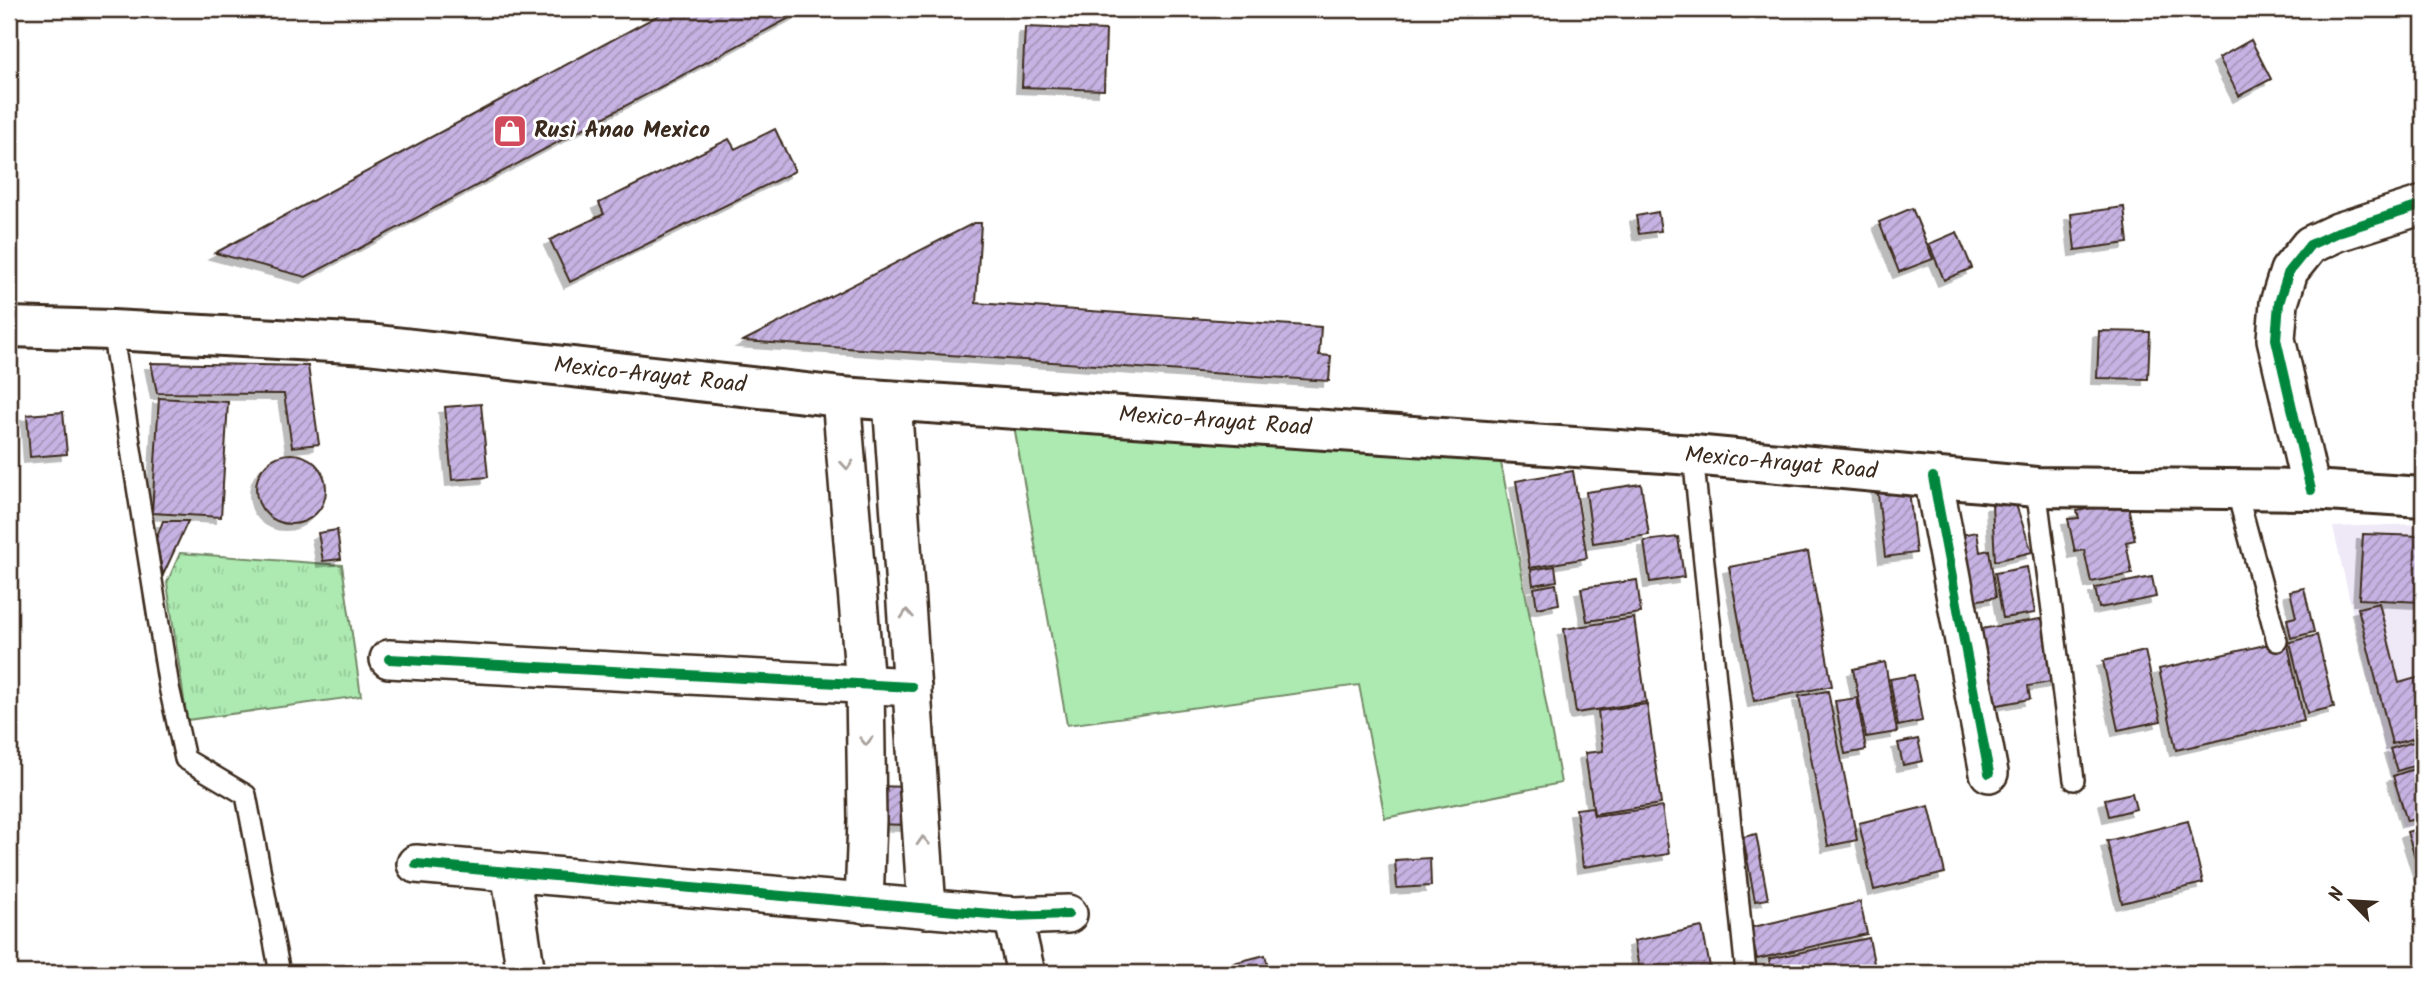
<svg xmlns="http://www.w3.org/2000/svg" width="2432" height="982" viewBox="0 0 2432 982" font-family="Kalam,sans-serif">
<defs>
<pattern id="park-tufts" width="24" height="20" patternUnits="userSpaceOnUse" patternTransform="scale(1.75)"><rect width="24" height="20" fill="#aceab1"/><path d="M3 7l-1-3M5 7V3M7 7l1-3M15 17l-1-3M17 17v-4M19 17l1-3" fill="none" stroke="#95c998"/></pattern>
<pattern id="building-hatch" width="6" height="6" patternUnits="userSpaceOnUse" patternTransform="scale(1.75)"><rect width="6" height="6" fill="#c7b3e3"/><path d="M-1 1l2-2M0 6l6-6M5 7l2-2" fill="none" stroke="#a392b7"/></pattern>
<filter id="shadow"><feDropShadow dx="-6" dy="6" stdDeviation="0" flood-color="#0004"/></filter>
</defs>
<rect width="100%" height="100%" fill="#fff"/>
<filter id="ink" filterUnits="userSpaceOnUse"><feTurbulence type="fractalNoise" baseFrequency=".0143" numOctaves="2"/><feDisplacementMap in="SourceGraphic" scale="14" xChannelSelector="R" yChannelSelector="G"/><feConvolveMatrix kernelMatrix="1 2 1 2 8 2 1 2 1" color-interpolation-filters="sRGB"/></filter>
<g filter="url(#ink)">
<path fill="#eee8f7" d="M2423,524V822L2403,829L2333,527Z"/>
<path fill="#aceab1" stroke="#748a68" stroke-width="2" d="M1011,409L1496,436L1561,783L1385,818L1359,685L1067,725Z"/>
<path fill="url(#park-tufts)" stroke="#748a68" stroke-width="2" d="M180,553L342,565L361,696L187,720L167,583Z"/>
<g fill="url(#building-hatch)" stroke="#3b2a1e" stroke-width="2" filter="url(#shadow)">
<path d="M670,9H806L306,277L215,253Z"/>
<path d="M1025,27L1106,30L1104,90L1022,87Z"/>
<path d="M2251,40L2271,79L2239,96L2219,58Z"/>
<path d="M775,129L795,171L570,282L550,240L604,214L599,203L729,139L735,149Z"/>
<path d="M2124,207L2128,243L2075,250L2071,214Z"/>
<path d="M1912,208L1933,259L1899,272L1879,222Z"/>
<path d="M1658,212L1661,231L1639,234L1636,216Z"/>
<path d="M974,223H981L976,303L1321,327L1319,355L1331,356L1329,381L743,341Z"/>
<path d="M1957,232L1972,268L1944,280L1929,244Z"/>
<path d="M2099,331L2150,332L2148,379L2097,378Z"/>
<path d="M151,363L308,366L319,444L292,447L284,394L157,393Z"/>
<path d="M159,398L228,402L221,517L152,513Z"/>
<path d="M481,404L488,477L452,480L445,407Z"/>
<path d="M63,412L67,454L30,457L27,415Z"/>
<circle cx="291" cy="489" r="35"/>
<path d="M1573,471L1587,558L1530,568L1516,481Z"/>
<path d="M1908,481L1916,553L1885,557L1877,485Z"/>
<path d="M1641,484L1649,535L1593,543L1586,492Z"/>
<path d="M2127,501L2135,540L2126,542L2132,574L2091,582L2084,550L2075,552L2068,519L2079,518L2077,511Z"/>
<path d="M2015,502L2032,552L1995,561L1992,504Z"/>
<path d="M163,521H188L163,575L156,539Z"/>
<path d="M337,530L341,559L323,561L318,533Z"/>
<path d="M1977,532L1980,552L1989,550L1996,597L1962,603L1950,537Z"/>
<path d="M2363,534L2423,536L2421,602L2359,599Z"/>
<path d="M1678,537L1684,577L1650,582L1644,541Z"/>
<path d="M1808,552L1832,686L1754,701L1729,567Z"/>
<path d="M1555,566L1557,581L1533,585L1531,570Z"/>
<path d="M2027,567L2035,613L2003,618L1995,573Z"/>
<path d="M2152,577L2156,597L2099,608L2095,588Z"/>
<path d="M1637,580L1641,613L1587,621L1581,588Z"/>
<path d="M1556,584L1559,604L1537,608L1534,588Z"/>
<path d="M2304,588L2314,632L2291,638L2287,619L2296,617L2290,591Z"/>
<path d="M2379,603L2399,683L2423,676V722L2417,723L2420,737L2392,744L2358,608Z"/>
<path d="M1634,618L1646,702L1576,713L1564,629Z"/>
<path d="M2046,618L2056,681L2028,686L2030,699L1981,708L1969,631Z"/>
<path d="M2317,635L2334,707L2307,713L2290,642Z"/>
<path d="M2287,640L2304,721L2176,750L2159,669Z"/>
<path d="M2145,651L2161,721L2118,730L2103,661Z"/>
<path d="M1885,662L1897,732L1866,737L1853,669Z"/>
<path d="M1914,675L1922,721L1898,726L1890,679Z"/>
<path d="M1828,691L1857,840L1828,846L1799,696Z"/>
<path d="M1857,698L1866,750L1845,754L1835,701Z"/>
<path d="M1647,704L1661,804L1594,814L1585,753L1603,751L1598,711Z"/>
<path d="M1918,739L1923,761L1903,765L1898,743Z"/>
<path d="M2423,739V763L2397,771L2390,749Z"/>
<path d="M2423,766V817L2407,821L2393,776Z"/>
<path d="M877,786L908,787L907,825L875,824Z"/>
<path d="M2132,793L2136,809L2109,816L2105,799Z"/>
<path d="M1929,806L1945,873L1874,890L1859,823Z"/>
<path d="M1592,807L1594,816L1662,807L1669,854L1583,867L1576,809Z"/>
<path d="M2188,821L2203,883L2122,903L2107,841Z"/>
<path d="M2423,827V883L2407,832Z"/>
<path d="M1756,834L1768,899L1755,901L1743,837Z"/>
<path d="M1430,858L1431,886L1397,888L1395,860Z"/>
<path d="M1860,902L1867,934L1757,959L1749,928Z"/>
<path d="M1702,927L1710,967L1676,973H1640L1634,941Z"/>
<path d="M1869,938L1876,973H1772L1769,959Z"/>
<path d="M1265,955L1270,973H1216L1214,968Z"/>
</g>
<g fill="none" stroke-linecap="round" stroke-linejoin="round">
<g stroke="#3b2a1e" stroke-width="24">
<g id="lane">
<path d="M112,330L169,687L185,759L246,795L280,973"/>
<path d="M1693,455L1746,973"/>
<path d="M2036,487L2074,780"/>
<path d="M2236,489L2277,641"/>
</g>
</g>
<g stroke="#3b2a1e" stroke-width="42">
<g id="street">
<path d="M841,397L865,685L867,820L864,904"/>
<path d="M892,400L927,909"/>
<path d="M1933,477L1989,773"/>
<path d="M2311,490L2276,339L2279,303L2289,271L2310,245L2338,232L2423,205"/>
<path d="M389,659L912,687"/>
<path d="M416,864L1013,916L1068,914"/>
<path d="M510,871L526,973"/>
<path d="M1013,916L1026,973"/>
</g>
</g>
<g stroke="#3b2a1e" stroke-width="44">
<path id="secondary" d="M9,327L112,330L368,344L841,397L1693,455L2036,487L2311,490L2423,497"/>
</g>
<use href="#lane" stroke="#fff" stroke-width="19"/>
<use href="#street" stroke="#fff" stroke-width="37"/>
<use href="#secondary" stroke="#fff" stroke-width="38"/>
<g stroke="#fff" stroke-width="15">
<g id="cycleway">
<path d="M1933,477L1989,773"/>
<path d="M2311,490L2276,339L2279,303L2289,271L2310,245L2338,232L2423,205"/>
<path d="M389,659L912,687"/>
<path d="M416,864L1013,916L1068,914"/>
</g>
</g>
<use href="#cycleway" stroke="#00873e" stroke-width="10"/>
</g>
<defs><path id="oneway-chevron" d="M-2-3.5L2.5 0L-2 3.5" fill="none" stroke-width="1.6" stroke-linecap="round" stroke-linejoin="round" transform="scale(1.75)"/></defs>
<g stroke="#a79f9a">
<use href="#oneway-chevron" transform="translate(847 465) rotate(85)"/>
<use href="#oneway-chevron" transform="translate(907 614) rotate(-94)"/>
<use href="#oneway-chevron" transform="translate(866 741) rotate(89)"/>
<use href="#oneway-chevron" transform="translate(923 841) rotate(-93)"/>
</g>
</g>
<defs>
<g id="shop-square" transform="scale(1.75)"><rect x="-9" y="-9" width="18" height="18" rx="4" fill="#d1495b" stroke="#fff"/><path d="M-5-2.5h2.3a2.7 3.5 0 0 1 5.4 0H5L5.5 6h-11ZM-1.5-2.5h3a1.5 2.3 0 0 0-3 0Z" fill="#fff"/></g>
</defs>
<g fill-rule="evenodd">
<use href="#shop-square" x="510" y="131"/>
</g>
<g text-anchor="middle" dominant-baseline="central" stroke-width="6" stroke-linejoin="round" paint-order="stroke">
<g font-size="23" font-weight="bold" fill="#3b2a1e" stroke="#fff" text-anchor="start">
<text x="534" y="131">Rusi Anao Mexico</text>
</g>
<g font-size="23" fill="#3b2a1e" stroke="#fff">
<text transform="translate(650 376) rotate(6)">Mexico-Arayat Road</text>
<text transform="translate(1215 422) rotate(4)">Mexico-Arayat Road</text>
<text transform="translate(1781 464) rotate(5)">Mexico-Arayat Road</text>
</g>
</g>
<rect width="2432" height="982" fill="none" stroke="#fff" stroke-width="35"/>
<rect x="18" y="18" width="2397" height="947" fill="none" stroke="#3b2a1e" stroke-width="2.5" filter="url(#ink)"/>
<g transform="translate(2351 901) rotate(295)" stroke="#ffffff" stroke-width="5" paint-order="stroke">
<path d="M0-5L12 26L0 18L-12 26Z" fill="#3b2a1e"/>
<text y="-10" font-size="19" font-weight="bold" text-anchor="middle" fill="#3b2a1e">N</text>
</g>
</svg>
